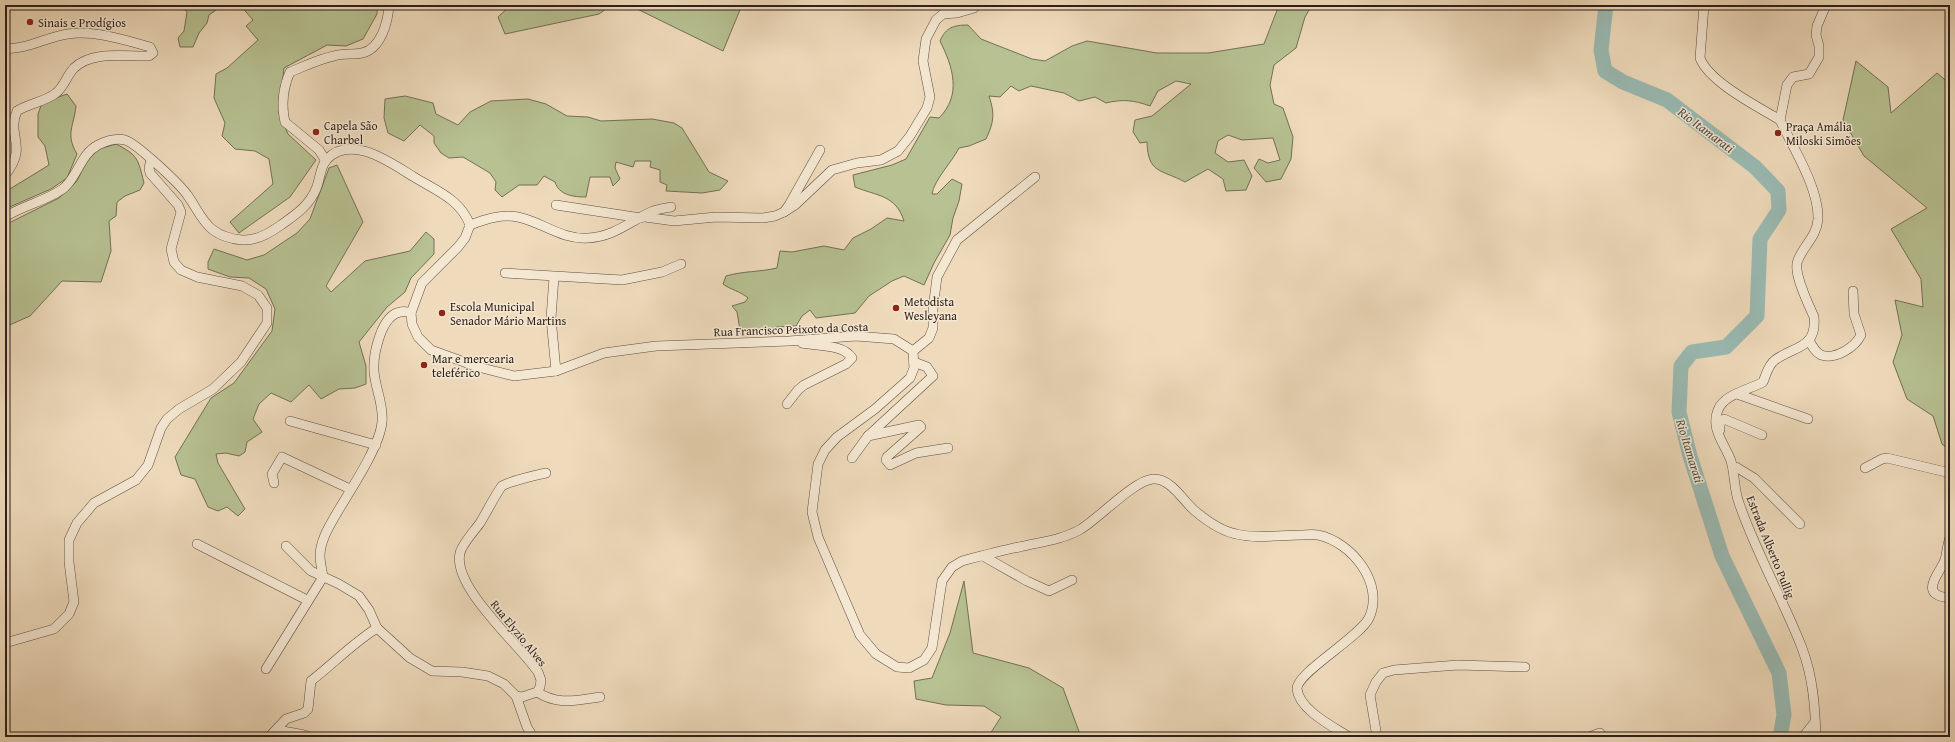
<svg xmlns="http://www.w3.org/2000/svg" width="1955" height="742" viewBox="0 0 1955 742" font-family="'Gentium Book Plus',serif">
<rect width="100%" height="100%" fill="#efdbbc"/>
<filter id="stains"><feTurbulence type="fractalNoise" baseFrequency=".005" numOctaves="4"/><feColorMatrix values="0 0 0 0 .2 0 0 0 0 .09 0 0 0 0 .02 0 0 0 .5 -.17"/></filter>
<radialGradient id="worn" r=".72"><stop offset=".6" stop-color="#630" stop-opacity="0"/><stop offset="1" stop-color="#630" stop-opacity=".3"/></radialGradient>
<g fill="#b7c192" stroke="#727056">
<path d="M180,5H223L209,15L207,23L199,33L193,47H180L178,38L184,31L187,12Z"/>
<path d="M240,5H377V14L363,39L346,46L327,45L284,68L279,113L288,134L316,160L290,197L239,233L230,222L273,184L269,159L255,151L235,149L222,136L225,123L214,98L216,74L227,68L258,40L246,26L253,20Z"/>
<path d="M511,5H611L599,14L505,34L498,17Z"/>
<path d="M629,5H742L723,51Z"/>
<path d="M1279,5H1312L1305,17L1296,48L1274,65L1270,85L1274,104L1283,108L1293,137L1291,159L1281,179L1266,182L1254,168L1259,159L1268,163L1280,160L1273,138L1242,140L1228,135L1218,141L1215,153L1228,162L1244,160L1252,176L1246,190L1226,191L1223,179L1208,169L1185,182C1161,169 1148,174 1147,142L1140,143L1133,132L1135,120L1152,116L1191,84L1176,81L1158,91L1150,106C1134,100 1122,99 1106,103L1095,97L1079,101L1064,93L1031,86L1019,91L1011,86L1000,97L989,96C995,114 994,122 986,139L969,146L959,148C952,162 934,180 932,194H937L952,179L962,184L959,201L953,218L950,235L934,263L924,285L904,276L892,281L869,296L855,313L816,318L810,310L802,316L796,326L777,327L762,335L741,336L737,312L732,306L745,302L748,298C740,291 731,290 723,284L726,276C743,271 760,272 777,268L780,251L792,252L824,246L844,250L853,238L871,229L887,218L904,221C896,195 877,196 855,187L853,175L892,165L906,159L930,117L939,118C962,95 953,67 940,41C946,27 954,25 968,25L981,39L1032,59L1045,61L1072,46L1087,41L1157,53H1208L1264,44Z"/>
<path d="M1856,61L1888,87L1891,113L1937,73L1950,84V451L1942,444L1933,416L1907,399L1893,362L1902,335L1895,300L1923,307L1921,279L1891,229L1927,208L1864,156L1843,120Z"/>
<path d="M67,94L76,106C74,126 65,134 77,154L67,178L51,189L5,209V192L49,165L45,146L38,137V114L42,103Z"/>
<path d="M405,96L433,103L436,114L458,125L470,112L491,101L528,99L546,104L567,116L588,117L601,121L652,119L674,123L682,128L709,172L728,181L720,190L702,193L666,191L667,185L660,182V170L650,167L651,161H635L633,167L616,162L615,168L620,179L613,186L610,177H590L586,197C573,197 559,195 555,182L544,176L537,185H519L502,197L495,190L496,182L490,173L463,157L449,158L441,153L434,143V136L420,125L404,141L388,133L384,118L385,99Z"/>
<path d="M116,144C138,155 138,159 144,183L140,190L125,196L117,202L116,216L109,221L111,251L101,282L62,281L30,316L5,327V225L59,198L77,181L89,156L99,149Z"/>
<path d="M337,165L363,222L326,286L331,292L365,261L410,251L426,232L434,239V254L411,278L405,292L387,307L359,342L366,366V384L355,388L339,389L321,399L309,385L291,402L271,393L259,404L253,419L262,432L247,442L245,452L239,456L226,453L216,454L218,463L245,509L238,516L227,507L218,511L208,507L195,479L181,475L175,457L211,398L234,383L272,331L275,309L266,289L249,278L230,277L208,269V262L214,249L247,260L264,255L297,233L310,219L329,168Z"/>
<path d="M964,581L973,653L1029,668L1063,688L1081,737H988L1001,717L984,706L946,705L916,699L914,681L932,678L950,633Z"/>
</g>
<g fill="none" stroke-linecap="round" stroke-linejoin="round">
<path stroke="#9abbb4" stroke-width="15" d="M1606,5L1601,50L1605,71L1623,82L1667,100L1755,167L1778,191L1779,210L1760,239L1757,316L1726,347L1692,352L1681,366L1679,412L1690,456L1722,556L1779,673L1784,715L1780,737"/>
<g stroke="#5e4e42" stroke-width="10">
<g id="street">
<path d="M1704,5L1700,58C1709,82 1757,106 1780,120"/>
<path d="M5,48C24,51 49,36 68,34C94,30 125,40 150,47L153,53L149,56C126,57 93,50 74,68C67,75 64,87 56,93C45,102 29,103 17,111C6,136 29,146 5,175"/>
<path d="M1780,120C1793,148 1819,188 1818,219C1817,236 1804,245 1798,260C1792,272 1809,305 1814,317C1817,349 1794,346 1775,360C1768,365 1766,375 1763,382C1749,390 1724,394 1718,410C1710,429 1725,444 1731,461C1735,475 1734,490 1739,503C1756,553 1783,599 1802,648C1813,677 1815,706 1816,737"/>
<path d="M1780,120L1787,85L1793,77L1809,74L1819,57V46L1816,35L1817,26L1826,5"/>
<path d="M326,161L319,150L285,122C281,104 283,88 290,72C305,66 319,59 334,56C343,53 353,55 362,53C381,49 388,22 389,5"/>
<path d="M556,205L641,218"/>
<path d="M784,212L795,205L832,170L857,163L881,160L898,151L910,136L927,108L930,97L923,61L926,39L936,20L943,14L957,13L974,8"/>
<path d="M5,217C23,205 50,200 65,187C78,175 81,154 98,145C106,141 116,138 125,140C136,143 181,185 188,196C196,207 202,222 213,230C221,236 232,239 242,240C256,241 270,233 281,225C295,215 309,206 316,189C320,180 320,168 326,160C351,133 391,163 414,177C437,191 460,199 470,225L465,238L458,247L422,283L411,313L412,324L418,337L431,350L478,367L514,376L556,371L604,353L656,346L789,341L856,336L894,339L913,351L914,368L910,378L875,409L837,437L825,450L818,464L812,512L818,537L860,635L876,654L897,667L909,668L924,660L932,648L942,581L952,567L962,561C981,556 1000,551 1019,547C1040,542 1062,540 1081,529C1099,518 1135,480 1153,479C1171,478 1183,501 1195,511C1207,521 1221,531 1236,534C1257,539 1280,535 1301,535C1306,535 1313,534 1318,535C1352,542 1385,584 1369,618C1360,637 1296,673 1297,689C1299,710 1334,727 1349,737"/>
<path d="M645,217L674,221L716,217L763,218L775,216L784,212L789,205L820,150"/>
<path d="M470,225C486,219 501,214 518,217C542,222 562,240 588,238C614,237 630,221 653,211C658,209 665,208 671,207"/>
<path d="M505,273L622,280L662,272L681,264"/>
<path d="M554,277L551,318L556,371"/>
<path d="M1809,340C1812,346 1815,352 1821,355C1836,360 1855,347 1861,335L1854,314L1853,291"/>
<path d="M913,351L929,338L933,328V309L937,277L957,240L1035,177"/>
<path d="M1737,394L1808,419"/>
<path d="M787,404L798,390L804,385L846,364L852,358C843,344 817,346 802,343"/>
<path d="M290,421L376,445"/>
<path d="M1720,430V423L1724,419L1762,435"/>
<path d="M868,436L919,425L921,427L887,457L886,460L890,465L916,453L948,448"/>
<path d="M852,458L868,436L933,376L927,367L914,362"/>
<path d="M1736,467L1754,478L1800,524"/>
<path d="M1865,468L1882,459L1887,458L1950,473"/>
<path d="M274,483L272,474L282,457L350,489"/>
<path d="M1950,538C1947,545 1947,553 1945,560C1938,576 1918,595 1950,598"/>
<path d="M197,544L307,600"/>
<path d="M286,546L311,571L339,584L359,596L369,610L377,628L410,658L432,671L462,672L488,676L504,684L516,696L522,697L537,692L540,687L541,680L538,672C518,643 452,587 460,553C462,544 475,530 480,523C485,515 498,490 502,486C508,482 537,475 546,473"/>
<path d="M983,556L1027,581L1049,591L1072,580"/>
<path d="M5,643L54,629L69,614L74,602L69,562V540L77,523L94,503L136,480L148,465L161,428L167,419L179,409L213,389L241,362L267,323V308L258,295L242,286L197,277L181,270L174,262L171,249L181,212L178,205L150,173L149,168L151,160"/>
<path d="M266,669L323,577C322,570 320,562 320,556C320,540 330,525 338,511C351,489 380,446 382,422C384,405 375,388 374,371C373,355 381,314 401,312C404,311 408,312 411,313"/>
<path d="M537,692C559,706 576,700 600,697"/>
<path d="M516,696L527,727L533,737"/>
<path d="M278,729C289,734 300,732 310,737"/>
<path d="M269,737L286,719L304,713L308,709L311,681C333,664 353,643 377,628"/>
<path d="M1377,737L1370,695L1376,682L1383,673L1394,670L1458,665L1525,667"/>
<path d="M1589,737L1600,733"/>
<path d="M1803,737L1815,722"/>
</g>
</g>
<use href="#street" stroke="#f5e8d3" stroke-width="9"/>
</g>
<g fill="#8f2418" stroke="#f5e8d3" stroke-width="1.5">
<circle cx="30" cy="22" r="4"/>
<circle cx="316" cy="132" r="4"/>
<circle cx="1778" cy="133" r="4"/>
<circle cx="896" cy="308" r="4"/>
<circle cx="442" cy="313" r="4"/>
<circle cx="424" cy="365" r="4"/>
</g>
<g text-anchor="middle" dominant-baseline="central" stroke-width="3" stroke-linejoin="round" paint-order="stroke">
<g font-size="12" fill="#2d1f19" stroke="#f5e8d3" text-anchor="start">
<text x="38" y="22">Sinais e Prodígios</text>
<text x="324" y="125">Capela São<tspan x="324" dy="14">Charbel</tspan></text>
<text x="1786" y="126">Praça Amália<tspan x="1786" dy="14">Miloski Simões</tspan></text>
<text x="904" y="301">Metodista<tspan x="904" dy="14">Wesleyana</tspan></text>
<text x="450" y="306">Escola Municipal<tspan x="450" dy="14">Senador Mário Martins</tspan></text>
<text x="432" y="358">Mar e mercearia<tspan x="432" dy="14">teleférico</tspan></text>
</g>
<g font-size="12" fill="#2d1f19" stroke="#f5e8d3">
<text transform="translate(791 329) rotate(-2)">Rua Francisco Peixoto da Costa</text>
<text transform="translate(1771 547) rotate(68)">Estrada Alberto Pullig</text>
<text transform="translate(519 633) rotate(51)">Rua Elyzio Alves</text>
</g>
<g font-size="13" font-style="italic" fill="#4e4e48" stroke="#f5e8d3">
<text transform="translate(1706 130) rotate(37)">Rio Itamarati</text>
<text transform="translate(1690 451) rotate(73)">Rio Itamarati</text>
</g>
</g>
<rect width="1955" height="742" fill="none" stroke="#efdbbc" stroke-width="20"/>
<rect x="6" y="6" width="1943" height="730" fill="none" stroke="#2d1f19" stroke-width="2"/>
<rect x="10" y="10" width="1935" height="722" fill="none" stroke="#2d1f19"/>
<rect width="100%" height="100%" filter="url(#stains)"/>
<rect width="100%" height="100%" fill="url(#worn)"/>
</svg>
